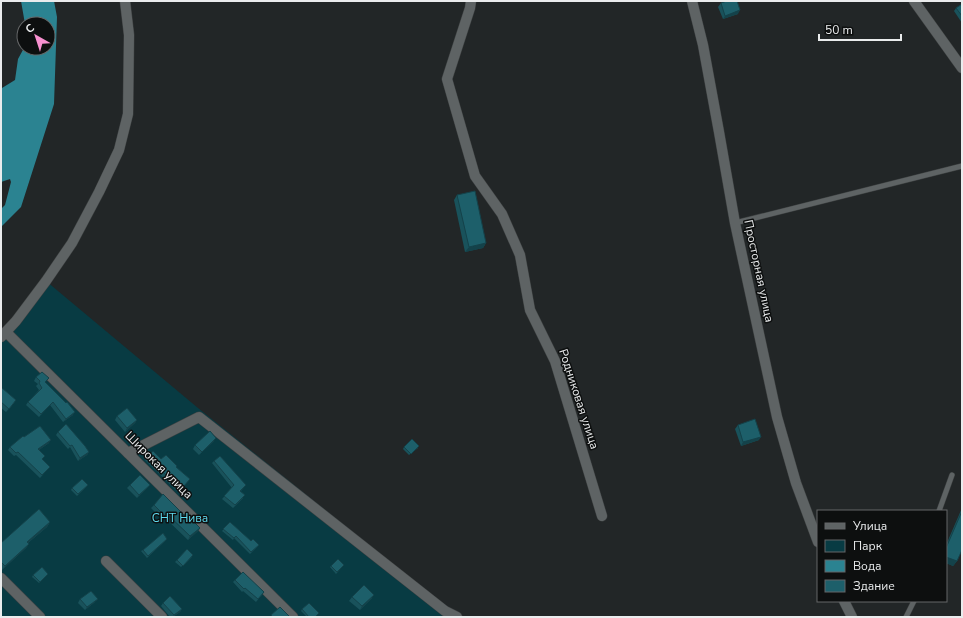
<svg xmlns="http://www.w3.org/2000/svg" width="963" height="618" viewBox="0 0 963 618" font-family="'Nunito Sans',sans-serif">
<rect width="100%" height="100%" fill="#222627"/>
<path fill="#083b43" d="M46,281L198,408L459,617H1V340Z"/>
<path fill="#2b8391" d="M21,1H54L57,17L54,104L21,207L1,227V209L5,205L11,182L10,179L1,182V88H2L15,80L18,59L24,48H48V24H25Z"/>
<g fill="none" stroke-linecap="round" stroke-linejoin="round">
<g stroke="#3d4041" stroke-width="6">
<g id="service">
<path d="M735,223L962,166"/>
<path d="M939,511L952,475"/>
<path d="M906,617L914,601"/>
</g>
</g>
<g stroke="#3d4041" stroke-width="11">
<g id="minor">
<path d="M471,1L470,8L447,79L475,176L502,214L520,255L530,310L555,361L602,516"/>
<path d="M692,1L703,45L719,132L735,223L777,417L796,483L818,542"/>
<path d="M914,1L962,68"/>
<path d="M6,332L293,617"/>
<path d="M1,337L16,321L46,281L72,243L99,192L119,150L128,114L129,35L125,1"/>
<path d="M128,453L199,417L445,611L457,617"/>
<path d="M106,561L162,617"/>
<path d="M1,578L40,617"/>
<path d="M844,601L852,617"/>
</g>
</g>
<use href="#service" stroke="#5e6364" stroke-width="5"/>
<use href="#minor" stroke="#5e6364" stroke-width="10"/>
</g>
<g fill="#19525b">
<path d="M721,3L738,14L723,19L718,7Z"/>
<path d="M962,4V23L954,11L956,8Z"/>
<path d="M457,195L486,243L483,248L465,252L454,200Z"/>
<path d="M36,377L45,382L73,415L63,422L50,405L39,417L26,405L28,402L39,390L36,386L38,384L34,381Z"/>
<path d="M1,389L14,403L6,412L1,408Z"/>
<path d="M117,416L137,420L135,423L125,432L115,420Z"/>
<path d="M738,425L759,440L741,446L735,429Z"/>
<path d="M58,432L89,452L87,455L78,461L70,447L68,449L56,435Z"/>
<path d="M24,437L49,443L39,450L42,460L47,470L40,478L16,455L14,456L8,450L10,447Z"/>
<path d="M214,441L199,455L193,449L195,445Z"/>
<path d="M404,447L418,448L409,455L403,449Z"/>
<path d="M147,457L161,459L176,467L187,482L181,489L180,488L177,491L145,460Z"/>
<path d="M214,461L246,485L241,491L243,498L233,508L222,499L232,488L212,463Z"/>
<path d="M88,485L77,496L71,490L72,488Z"/>
<path d="M130,485H150L137,498L127,488Z"/>
<path d="M154,505L184,515L200,528L198,531L188,540L164,517L162,519L151,508Z"/>
<path d="M962,508V550L957,561L953,566L946,563V545Z"/>
<path d="M50,522L47,527L28,543L29,544L26,548L2,570L1,569V543Z"/>
<path d="M230,522L251,541L259,545L250,554L234,538L233,540L222,531Z"/>
<path d="M166,540L147,558L141,551L143,550Z"/>
<path d="M192,557L181,567L175,562L177,560Z"/>
<path d="M344,565L336,574L330,567L331,566Z"/>
<path d="M48,574L39,583L32,577L33,575Z"/>
<path d="M235,580L264,592L256,602L243,591L242,592L233,582Z"/>
<path d="M352,597L372,598L360,610L349,601Z"/>
<path d="M80,599L95,602L85,610L78,603Z"/>
<path d="M163,603L182,609L180,612L173,617H170L161,606Z"/>
<path d="M302,609L319,613L315,617H307L301,611Z"/>
</g>
<g fill="#14424a">
<path d="M740,10L738,14L723,19L725,16Z"/>
<path d="M486,243L483,248L465,252L469,247Z"/>
<path d="M75,412L73,415L63,422L66,419Z"/>
<path d="M137,420L135,423L125,432L127,428Z"/>
<path d="M761,437L759,440L741,446L743,442Z"/>
<path d="M216,438L214,441L199,455Z"/>
<path d="M51,440L49,443L36,452L38,449Z"/>
<path d="M89,452L87,455L78,461L80,458Z"/>
<path d="M150,485L137,498L139,495Z"/>
<path d="M50,522L47,527L24,546L27,542Z"/>
<path d="M200,528L198,531L188,540L190,536Z"/>
<path d="M29,544L26,548L2,570L5,566Z"/>
<path d="M946,557L957,561L953,566L946,563Z"/>
<path d="M374,595L372,598L360,610L362,606Z"/>
<path d="M98,599L95,602L85,610L87,607Z"/>
<path d="M182,609L180,612L172,617L174,615Z"/>
</g>
<g fill="#1d5f6a" stroke="#14424a">
<path d="M727,1H737L740,10L725,16L721,3Z"/>
<path d="M962,4V16L956,8Z"/>
<path d="M475,191L486,243L469,247L457,195Z"/>
<path d="M42,372L49,378L45,382L66,403L67,402L75,412L66,419L53,402L41,414L28,402L42,388L39,383L40,381L36,377Z"/>
<path d="M2,388L16,400L9,409L1,402V389Z"/>
<path d="M127,408L137,420L127,428L117,416Z"/>
<path d="M755,419L761,437L743,442L738,425Z"/>
<path d="M66,424L85,446L89,452L80,458L72,445L70,446L58,432Z"/>
<path d="M40,426L51,440L38,449L45,456L42,459L50,467L42,475L18,452L16,453L10,447L23,436L24,437Z"/>
<path d="M210,431L216,438L202,452L195,445Z"/>
<path d="M412,439L419,446L411,454L404,447Z"/>
<path d="M153,451L161,459L166,455L177,466L176,467L190,479L184,486L182,485L180,488L147,457Z"/>
<path d="M220,456L246,485L240,491L245,495L235,505L224,496L234,485L214,461Z"/>
<path d="M140,475L150,485L139,495L130,485Z"/>
<path d="M82,479L88,485L78,494L72,488Z"/>
<path d="M163,494L184,515L186,514L200,528L190,536L167,514L165,516L154,505Z"/>
<path d="M39,509L50,522L27,542L29,544L5,566L1,562V543Z"/>
<path d="M962,511V550L957,561L946,557V548Z"/>
<path d="M230,522L251,541L253,539L259,545L251,552L236,536L234,538L223,529Z"/>
<path d="M163,533L167,539L148,556L143,550Z"/>
<path d="M187,549L193,555L183,566L177,560Z"/>
<path d="M338,559L344,565L337,572L331,566Z"/>
<path d="M42,567L48,574L40,582L33,575Z"/>
<path d="M243,572L264,592L258,599L245,588L244,589L235,580Z"/>
<path d="M364,585L374,595L362,606L352,597Z"/>
<path d="M91,591L98,599L87,607L80,599Z"/>
<path d="M170,596L182,609L174,615L163,603Z"/>
<path d="M309,603L319,613L315,617H309L302,609Z"/>
<path d="M280,607L289,616L288,617H273L271,615Z"/>
</g>
<g text-anchor="middle" dominant-baseline="central" stroke-width="3" stroke-linejoin="round" paint-order="stroke">
<g font-size="12" fill="#eaeced" stroke="#0d0f0f">
<text transform="translate(759 271) rotate(78)">Просторная улица</text>
<text transform="translate(579 399) rotate(72)">Родниковая улица</text>
<text transform="translate(159 465) rotate(45)">Широкая улица</text>
</g>
<g font-size="12" fill="#5fdcf1" stroke="#0d0f0f">
<text x="180" y="518">СНТ Нива</text>
</g>
</g>
<rect width="963" height="618" fill="none" stroke="#eaeced" stroke-width="4"/>
<rect x="817" y="510" width="130" height="92" fill="#0d0f0f" stroke="#656768"/>
<rect x="825" y="523" width="20" height="6" fill="#5e6364" stroke="#656768"/>
<text x="853" y="530" font-size="12" fill="#eaeced">Улица</text>
<rect x="825" y="540" width="20" height="12" fill="#083b43" stroke="#656768"/>
<text x="853" y="550" font-size="12" fill="#eaeced">Парк</text>
<rect x="825" y="560" width="20" height="12" fill="#2b8391" stroke="#656768"/>
<text x="853" y="570" font-size="12" fill="#eaeced">Вода</text>
<rect x="825" y="580" width="20" height="12" fill="#1d5f6a" stroke="#656768"/>
<text x="853" y="590" font-size="12" fill="#eaeced">Здание</text>
<g transform="translate(36 36) rotate(321)"><circle r="19" fill="#0d0f0f" stroke="#656768"/>
<path d="M0-3L7 15L0 10L-7 15Z" fill="#f790cf"/>
<text y="-6" font-size="11" font-weight="bold" text-anchor="middle" fill="#eaeced">С</text>
</g>
<path d="M819 34v6h82v-6" fill="none" stroke="#eaeced" stroke-width="2"/>
<text x="825" y="34" font-size="12" fill="#eaeced" stroke="#0d0f0f" stroke-width="3" paint-order="stroke">50 m</text>
</svg>
